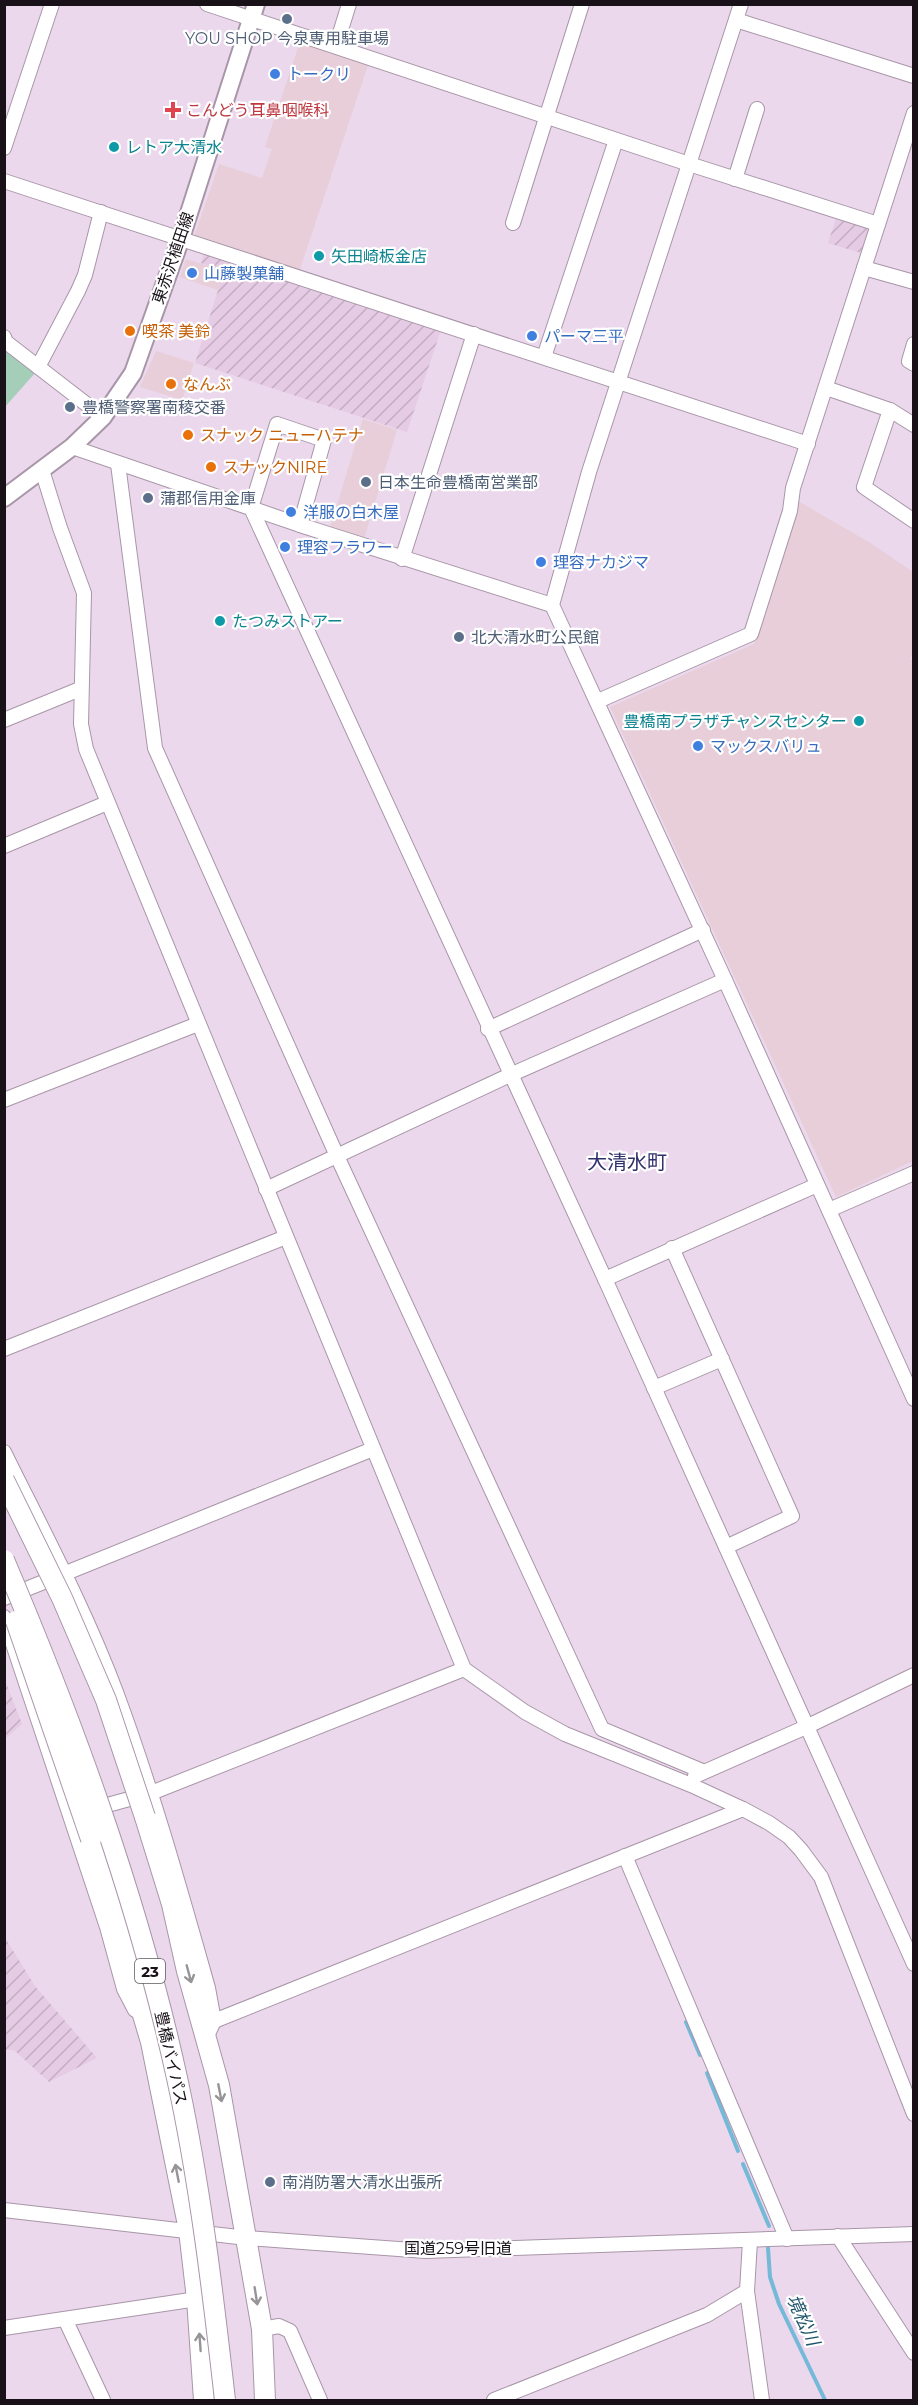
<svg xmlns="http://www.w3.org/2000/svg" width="918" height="2405" viewBox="0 0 918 2405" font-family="Montserrat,'Noto Sans JP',sans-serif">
<defs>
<pattern id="industrial-furrows" width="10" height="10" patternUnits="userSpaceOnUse" patternTransform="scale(1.5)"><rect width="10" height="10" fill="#e5cbe4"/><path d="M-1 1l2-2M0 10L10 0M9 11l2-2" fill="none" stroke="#c4adc3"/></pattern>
</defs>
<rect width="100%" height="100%" fill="#ecd8ec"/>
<g fill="#e7ced8">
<path d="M301,39L369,62L299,272L194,237L219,164L262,178L272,149L265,147Z"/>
<path d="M186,259L224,271L218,290L180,277Z"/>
<path d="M156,351L194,363L182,400L140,387Z"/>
<path d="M363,419L397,430L364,539L330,528Z"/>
<path d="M798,501L872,544L913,572L914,653L910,659L914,661L913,1161L836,1197L610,707L754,644Z"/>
</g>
<g fill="url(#industrial-furrows)">
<path d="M837,215L872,226L864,254L828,243Z"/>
<path d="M205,250L442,327L407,432L195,363L224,271L201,263Z"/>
<path d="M5,1680L22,1724L5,1739H4Z"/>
<path d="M4,1936L35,1986L97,2058L49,2082L14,2050H5Z"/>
</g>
<path fill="#a5ceb8" d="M6,351L35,373L5,407L4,352Z"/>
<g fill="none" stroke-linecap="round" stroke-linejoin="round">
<g stroke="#74b9d8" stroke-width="4">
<path d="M686,2022L700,2055"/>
<path d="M707,2073L738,2151"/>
<path d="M743,2164L769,2226"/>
<path d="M768,2248L770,2277L779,2304L825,2400"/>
</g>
<g stroke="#a896a8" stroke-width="16">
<g id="minor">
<path d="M207,4L689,164L878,224"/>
<path d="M741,4L589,472L552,605L725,980L914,1399"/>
<path d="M736,20L914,76"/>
<path d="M336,46L349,4"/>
<path d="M4,148L52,4"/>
<path d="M735,179L757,109"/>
<path d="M4,181L808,444"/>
<path d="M513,223L582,4"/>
<path d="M864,268L914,282"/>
<path d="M4,337L6,342L103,417"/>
<path d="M914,344L909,361L914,364"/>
<path d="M544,357L616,140"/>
<path d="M38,367L78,291L85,275L101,212"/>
<path d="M826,388L890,410L914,425"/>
<path d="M890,410L864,487L914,521"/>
<path d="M72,447L300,525L552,605"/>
<path d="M118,464L155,748L337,1156L602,1729L702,1771"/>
<path d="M42,470L60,528L84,593L81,724L86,749L464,1669L525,1712L565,1734L691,1785L743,1809L769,1823L789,1837L801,1850L821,1877L914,2114"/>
<path d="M300,525L324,440L277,424L251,508L605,1279L914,1964"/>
<path d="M402,559L474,334"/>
<path d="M598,701L751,634L790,511L793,488L914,113"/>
<path d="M4,720L80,689"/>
<path d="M4,846L107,803"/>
<path d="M488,1029L703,930"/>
<path d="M4,1100L198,1024"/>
<path d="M266,1189L510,1075L725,980"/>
<path d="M829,1210L914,1173"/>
<path d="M672,1248L792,1516L726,1547"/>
<path d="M605,1279L817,1185"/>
<path d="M4,1349L286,1237"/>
<path d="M654,1388L722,1359"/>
<path d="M4,1452C43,1531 85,1609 116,1692C152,1789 180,1889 208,1988L214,2021L207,2036"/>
<path d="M4,1598L373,1449"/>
<path d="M4,1617L107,1927L124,1989L135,2010"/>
<path d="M695,1776L806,1727L914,1675"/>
<path d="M93,1809L151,1793L464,1669"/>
<path d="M625,1856L787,2239"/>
<path d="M214,2021L743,1809"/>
<path d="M4,2210L247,2238L426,2251L914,2234"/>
<path d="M838,2236L914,2353"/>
<path d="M750,2241L747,2291L762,2400"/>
<path d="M65,2319L103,2400"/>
<path d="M4,2328L197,2299"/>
<path d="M262,2329L279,2326L290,2331L320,2400"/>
<path d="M494,2400L707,2315L747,2291"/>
</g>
</g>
<g stroke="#a896a8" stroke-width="20">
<path id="major" d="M4,498L72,447L103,417L133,373L181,238L256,4"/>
</g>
<g stroke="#a896a8" stroke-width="22">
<g id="highway">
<path d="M145,1817L172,1904L187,1971L219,2085L262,2329L265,2400"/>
<path d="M91,1839L151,2042L189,2230L197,2299L204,2400"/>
</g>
</g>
<use href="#minor" stroke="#fff" stroke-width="14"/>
<use href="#major" stroke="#fff" stroke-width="16"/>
<use href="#highway" stroke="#fff" stroke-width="20"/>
<g stroke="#a896a8" stroke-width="22" stroke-linecap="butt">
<g id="highway-bridge">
<path d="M4,1480L62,1598L106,1700L145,1817"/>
<path d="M4,1560C75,1727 138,1900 177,2078C200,2183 213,2294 225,2400"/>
<path d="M16,1621L91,1839"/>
</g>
</g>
<use href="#highway-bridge" stroke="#fff" stroke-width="20"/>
</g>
<defs><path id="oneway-shaft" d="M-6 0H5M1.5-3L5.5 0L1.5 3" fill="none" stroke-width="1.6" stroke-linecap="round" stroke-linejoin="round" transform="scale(1.5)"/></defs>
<g stroke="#979497">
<use href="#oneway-shaft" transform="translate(189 1974) rotate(75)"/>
<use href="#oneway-shaft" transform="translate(220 2093) rotate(79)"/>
<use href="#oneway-shaft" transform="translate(177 2173) rotate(-101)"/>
<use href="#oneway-shaft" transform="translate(256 2296) rotate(81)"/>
<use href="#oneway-shaft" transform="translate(200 2342) rotate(-94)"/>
</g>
<g fill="#5c6f8a" stroke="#fff" stroke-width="2">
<circle cx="287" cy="19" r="6"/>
<circle cx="70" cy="407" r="6"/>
<circle cx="366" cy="482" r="6"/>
<circle cx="148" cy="498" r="6"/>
<circle cx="459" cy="637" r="6"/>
<circle cx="270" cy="2182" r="6"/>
</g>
<g fill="#3f7fe0" stroke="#fff" stroke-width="2">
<circle cx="275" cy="74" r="6"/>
<circle cx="192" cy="273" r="6"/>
<circle cx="532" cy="336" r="6"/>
<circle cx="291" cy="512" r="6"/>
<circle cx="285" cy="547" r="6"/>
<circle cx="541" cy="562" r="6"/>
<circle cx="698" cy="746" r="6"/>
</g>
<path fill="#e0444e" stroke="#fff" stroke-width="2" d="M170 101h6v6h6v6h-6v6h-6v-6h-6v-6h6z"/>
<g fill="#0f9aa8" stroke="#fff" stroke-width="2">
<circle cx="114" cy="147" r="6"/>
<circle cx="319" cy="256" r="6"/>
<circle cx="220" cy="621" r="6"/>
<circle cx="859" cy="721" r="6"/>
</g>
<g fill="#e8710a" stroke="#fff" stroke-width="2">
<circle cx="130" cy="331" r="6"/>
<circle cx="171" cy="384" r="6"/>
<circle cx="188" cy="435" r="6"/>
<circle cx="211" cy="467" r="6"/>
</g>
<g text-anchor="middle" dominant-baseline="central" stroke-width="4.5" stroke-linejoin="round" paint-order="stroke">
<rect fill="#fff" stroke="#5d595d" stroke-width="1.5" x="135" y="1959" width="30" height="24" rx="4.5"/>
<g font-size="15" font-weight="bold" fill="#181218">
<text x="150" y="1971">23</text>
</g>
<g font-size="16" fill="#4e5e75" stroke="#fff" text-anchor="start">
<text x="287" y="38" text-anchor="middle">YOU SHOP 今泉専用駐車場</text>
<text x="82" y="407">豊橋警察署南稜交番</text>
<text x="378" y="482">日本生命豊橋南営業部</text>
<text x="160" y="498">蒲郡信用金庫</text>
<text x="471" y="637">北大清水町公民館</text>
<text x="282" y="2182">南消防署大清水出張所</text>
</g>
<g font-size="16" fill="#366cbe" stroke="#fff" text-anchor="start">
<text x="287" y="74">トークリ</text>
<text x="204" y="273">山藤製菓舗</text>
<text x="544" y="336">パーマ三平</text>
<text x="303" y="512">洋服の白木屋</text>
<text x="297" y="547">理容フラワー</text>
<text x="553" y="562">理容ナカジマ</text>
<text x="710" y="746">マックスバリュ</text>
</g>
<g font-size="16" fill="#be3a42" stroke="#fff" text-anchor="start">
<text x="186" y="110">こんどう耳鼻咽喉科</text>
</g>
<g font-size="16" fill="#0d838f" stroke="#fff" text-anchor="start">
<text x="126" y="147">レトア大清水</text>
<text x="331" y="256">矢田崎板金店</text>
<text x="232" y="621">たつみストアー</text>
<text x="847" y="721" text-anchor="end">豊橋南プラザチャンスセンター</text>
</g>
<g font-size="16" fill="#181218" stroke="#fff">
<text transform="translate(173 258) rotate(-71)">東赤沢植田線</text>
<text transform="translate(171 2058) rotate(77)">豊橋バイパス</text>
<text x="458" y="2248">国道259号旧道</text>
</g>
<g font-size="16" fill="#c56008" stroke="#fff" text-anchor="start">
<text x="142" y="331">喫茶 美鈴</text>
<text x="183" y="384">なんぶ</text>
<text x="200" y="435">スナック ニューハテナ</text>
<text x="223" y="467">スナックNIRE</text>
</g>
<g font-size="18" font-style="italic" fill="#1e556b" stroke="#fff">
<text transform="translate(803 2320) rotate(66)">境松川</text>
</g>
<g font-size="20" fill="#30306b" stroke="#fff">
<text x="627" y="1162">大清水町</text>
</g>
</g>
<rect width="918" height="2405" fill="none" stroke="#181218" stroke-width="12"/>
</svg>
